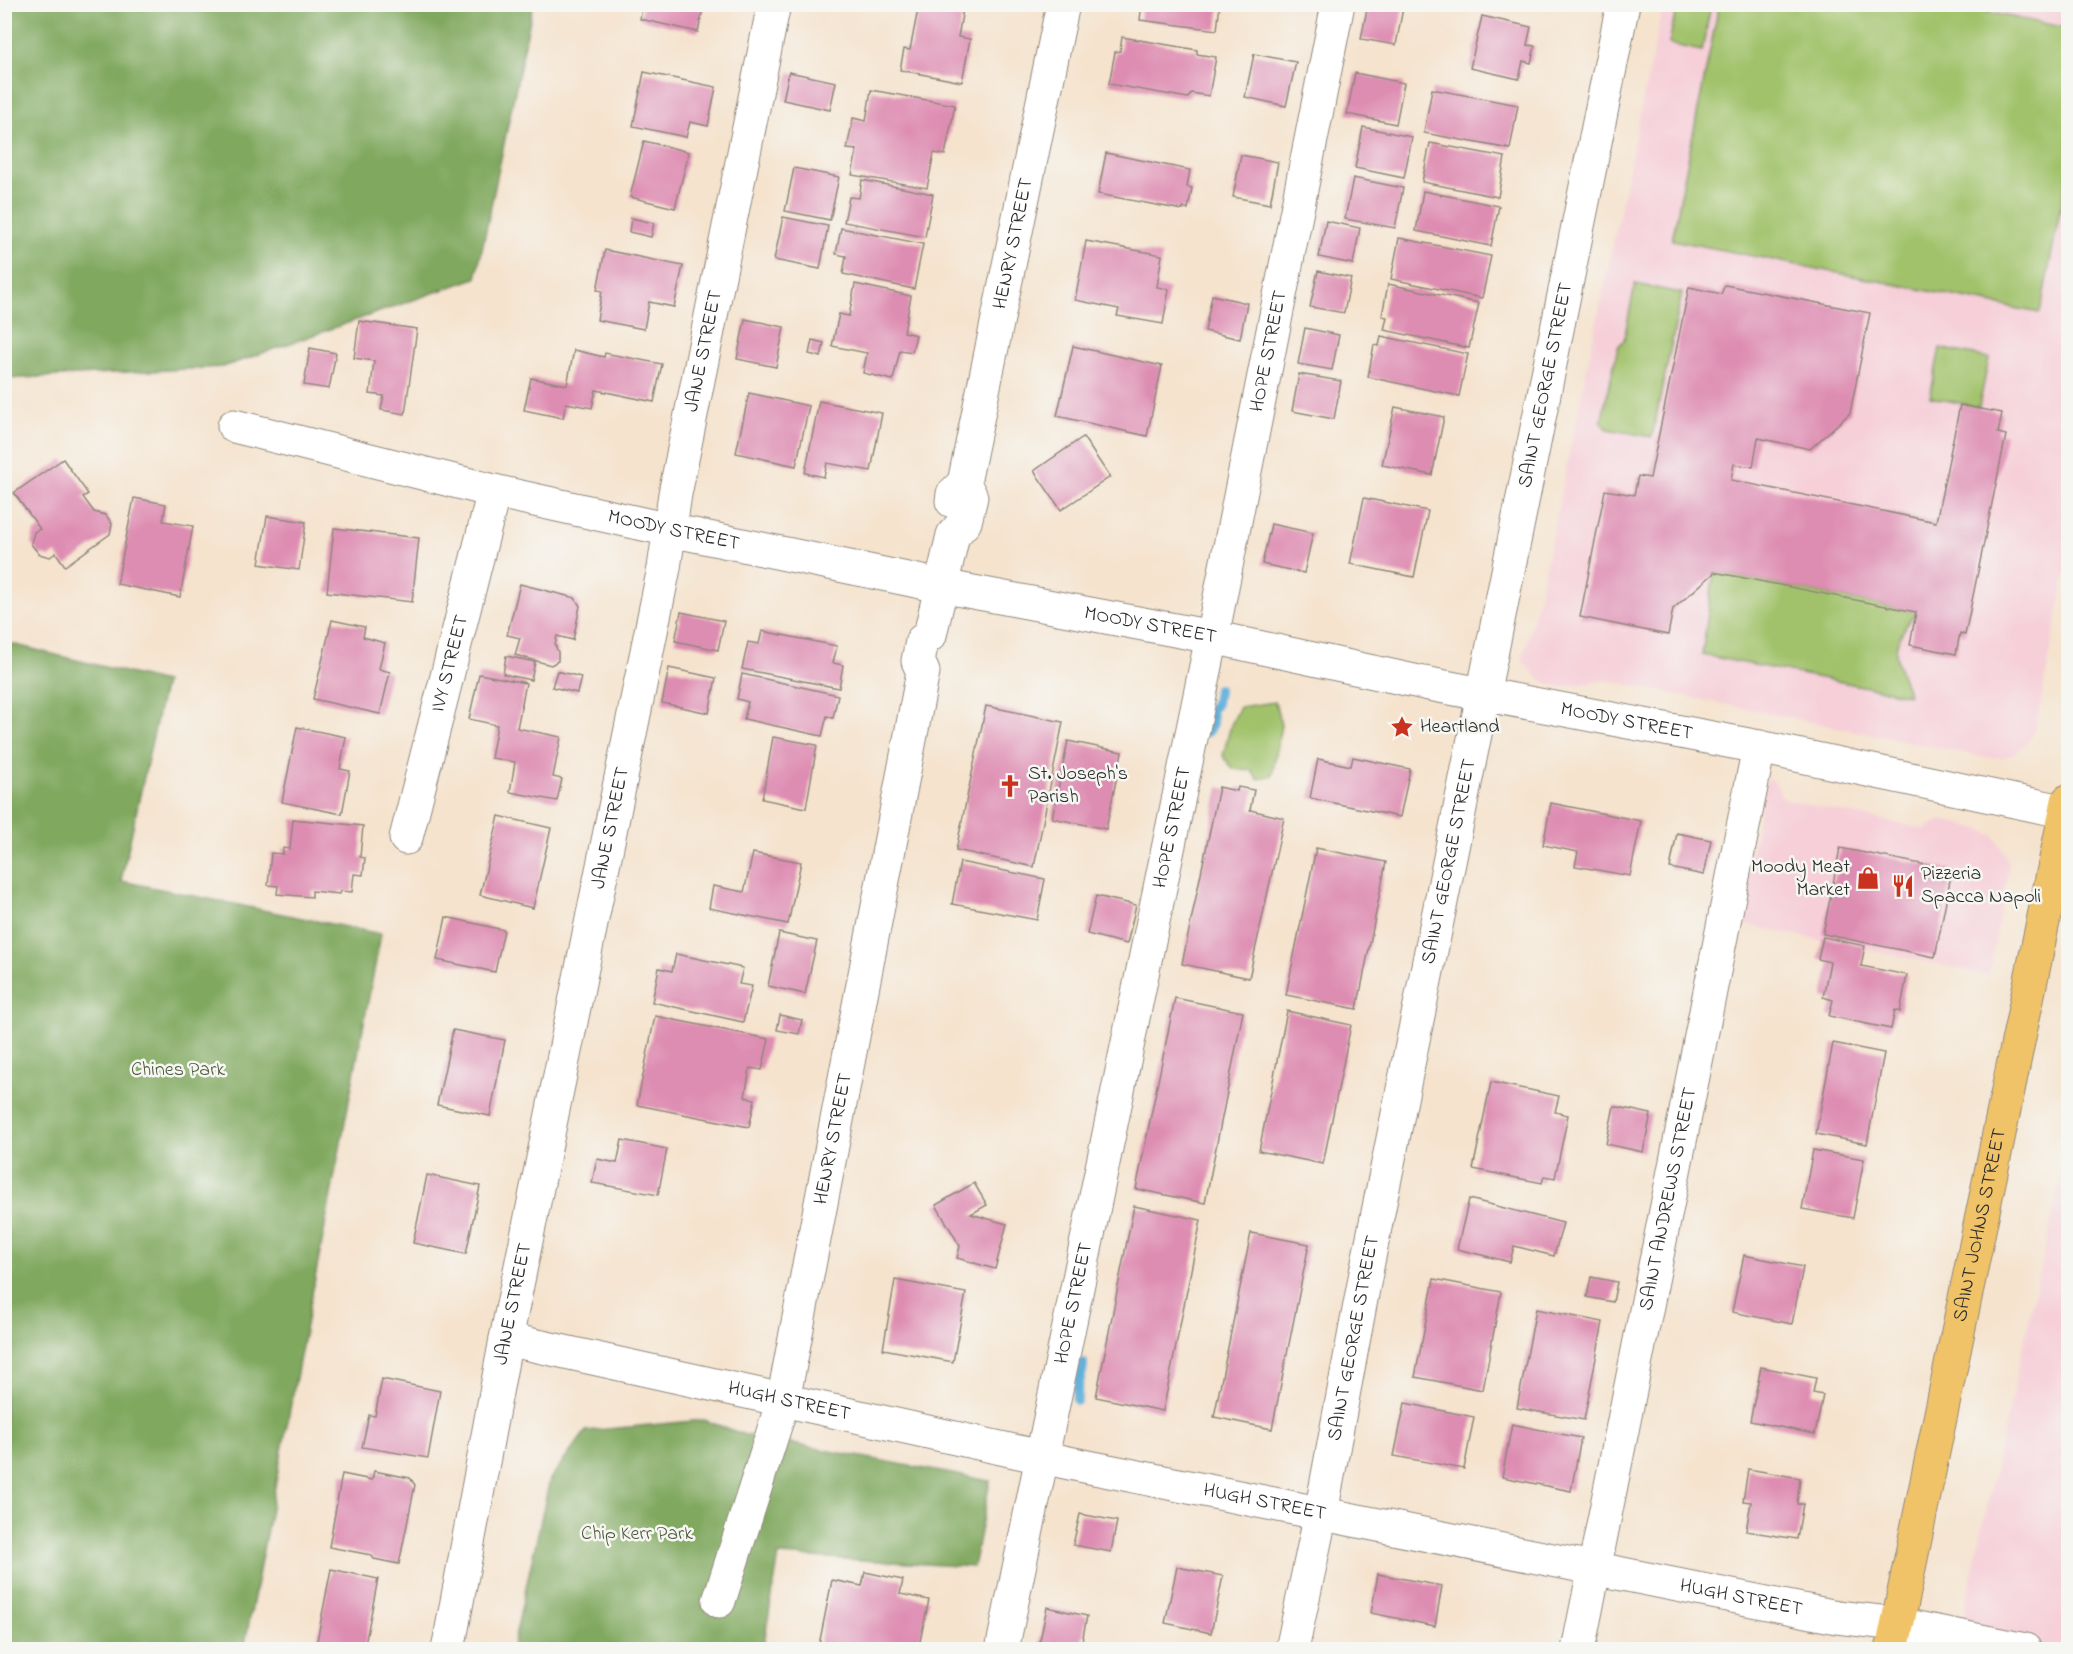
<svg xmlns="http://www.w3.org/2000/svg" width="2073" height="1654" viewBox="0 0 2073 1654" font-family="'Indie Flower',sans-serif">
<rect width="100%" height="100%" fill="#f6f6f2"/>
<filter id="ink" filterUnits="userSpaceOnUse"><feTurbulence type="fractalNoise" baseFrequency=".0167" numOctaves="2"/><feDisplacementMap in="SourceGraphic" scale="12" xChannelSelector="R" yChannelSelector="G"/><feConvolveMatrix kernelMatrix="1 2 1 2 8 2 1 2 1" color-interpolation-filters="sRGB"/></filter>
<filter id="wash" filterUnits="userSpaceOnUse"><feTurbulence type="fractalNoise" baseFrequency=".008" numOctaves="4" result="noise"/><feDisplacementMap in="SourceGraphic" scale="24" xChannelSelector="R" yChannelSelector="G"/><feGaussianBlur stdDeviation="1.35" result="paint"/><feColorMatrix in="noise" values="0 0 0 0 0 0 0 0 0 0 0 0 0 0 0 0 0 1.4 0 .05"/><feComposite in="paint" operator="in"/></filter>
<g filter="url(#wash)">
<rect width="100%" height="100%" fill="#f5e3ce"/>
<g fill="#f6cfd8">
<path d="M1663,5H2068V560L2036,726L2031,737L2024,746L2013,754L2003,758L1983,757L1605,680L1565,687L1549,684L1536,676L1522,660L1540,592Z"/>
<path d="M1766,780L1773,781L1777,785L1782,797L1787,800L1924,829L1939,821L1944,820L1976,828L1993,835L2005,854L2009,866L1989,975L1737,923Z"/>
<path d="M2068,1146V1649L1957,1650L1971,1577Z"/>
</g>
<g fill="#a1c26b" stroke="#66764b" stroke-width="1.5">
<path d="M1677,5H1711L1702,51L1669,44Z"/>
<path d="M1719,5H1950L2068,28V170L2040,313L1672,240Z"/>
<path d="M1635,284L1682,293L1652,437L1608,429L1601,422L1618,347L1624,340Z"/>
<path d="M1940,348L1989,358L1979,407L1930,397Z"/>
<path d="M1714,572L1916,612C1887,650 1894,653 1909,695L1702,655Z"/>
<path d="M1275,702L1281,725L1272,776L1258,779L1251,770L1233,769L1223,756L1231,725L1240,707Z"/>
</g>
<g fill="#80a85f" stroke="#566a45" stroke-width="1.5">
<path d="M5,4L533,5L476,278L223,367L5,379Z"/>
<path d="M4,642L165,682L121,881L381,934L244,1649H5Z"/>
<path d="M704,1420L745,1435L990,1481L973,1567L779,1555L763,1649L512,1650L550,1479L586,1431Z"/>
</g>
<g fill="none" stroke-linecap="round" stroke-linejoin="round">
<g stroke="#60b1db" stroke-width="10">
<path d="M1207,732L1212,723L1211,710L1216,703L1218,689"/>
<path d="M1077,1400C1075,1387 1083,1376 1083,1363"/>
</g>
</g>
<g id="blocks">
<g fill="#de8db2">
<path d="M643,4H704L698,32L640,19Z"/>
<path d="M919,4H964L958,37L970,39L962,82L900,70L904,49L910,50Z"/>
<path d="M1142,4H1220L1217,30L1140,20Z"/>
<path d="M1368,4H1386L1403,8L1396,45L1361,39Z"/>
<path d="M1482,16L1531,27L1527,45L1535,46L1531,63L1523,61L1519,79L1470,68Z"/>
<path d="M1122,37L1197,50V54L1216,57L1209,96L1191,93L1188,98L1109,84L1115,52L1120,51Z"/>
<path d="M1254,54L1296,62L1286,106L1245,97Z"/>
<path d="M644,72L716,87L708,126L690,122L686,137L633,126Z"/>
<path d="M789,72L836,82L830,110L783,100Z"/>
<path d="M1355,73L1404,83L1396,124L1347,114Z"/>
<path d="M1432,89L1518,105L1510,149L1424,133Z"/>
<path d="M871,90L955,105L945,155L934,153L927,188L852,175L857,150L847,149L853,118L866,121Z"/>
<path d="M1363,127L1412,137L1404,178L1355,168Z"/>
<path d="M644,141L689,152L675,208L630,197Z"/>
<path d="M1430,143L1505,157L1498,197L1422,182Z"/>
<path d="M1106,153L1190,170L1187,187L1192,188L1188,209L1183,208V210L1098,194Z"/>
<path d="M1241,155L1278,162L1270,204L1233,197Z"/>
<path d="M794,168L839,177L830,220L785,211Z"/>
<path d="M1353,178L1403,188L1395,228L1345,219Z"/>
<path d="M862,180L933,194L925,237L844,222L849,197L859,198Z"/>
<path d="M1423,191L1499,206L1491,246L1416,231Z"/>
<path d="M783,217L828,226L820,269L774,260Z"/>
<path d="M631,218L654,223L651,237L629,232Z"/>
<path d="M1326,221L1360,228L1353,264L1319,257Z"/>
<path d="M841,228L923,244L914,289L843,274L846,256L836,254Z"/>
<path d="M1399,238L1491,256L1482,298L1391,279Z"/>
<path d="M1086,241L1162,255L1157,287L1169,289L1163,324L1117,316L1119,309L1075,300Z"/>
<path d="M605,250L683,266L674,307L649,302L644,329L597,320L602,291L597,290Z"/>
<path d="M1318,271L1351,278L1344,313L1310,307Z"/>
<path d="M855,284L911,296L904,332L916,335L912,352L900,350L893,380L863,373L867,353L832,346L839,314L849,316Z"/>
<path d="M1388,284L1479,303L1469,348L1384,330L1387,317L1382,316Z"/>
<path d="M1725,285L1870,313L1850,413L1810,449L1758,438L1753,467L1734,464L1731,480L1936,522L1960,405L2002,413L1998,433L2006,435L1965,635L1960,633L1956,654L1910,645L1916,612L1714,572L1713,574L1673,609L1668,635L1580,617L1605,490L1634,495L1638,476L1650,478L1689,287L1721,294Z"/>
<path d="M1212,295L1247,303L1240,339L1205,331Z"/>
<path d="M745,319L784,327L776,367L737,359Z"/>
<path d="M359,321L417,329L405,414L381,410L384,396L370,394L374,361L354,358Z"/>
<path d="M1305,328L1339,335L1332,370L1298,364Z"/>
<path d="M1381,336L1468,354L1459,396L1368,377L1374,345L1379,346Z"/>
<path d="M812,340L824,343L821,357L809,354Z"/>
<path d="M1073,346L1162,366L1147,436L1057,416Z"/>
<path d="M310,348L336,353L329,389L304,385Z"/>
<path d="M574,350L604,357L605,353L662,364L654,402L596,390L592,408L566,403L563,418L524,410L531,378L567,385Z"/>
<path d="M1299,374L1341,381L1334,419L1292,411Z"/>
<path d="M749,393L809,406L796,466L736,453Z"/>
<path d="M819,401L882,413L871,471L827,463L824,477L805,473Z"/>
<path d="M1395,407L1444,417L1432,475L1382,465Z"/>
<path d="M1083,437L1110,477L1061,510L1034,471Z"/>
<path d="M63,459L88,494L83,497L94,512L106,515L112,524L110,534L65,566L56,553L50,557L39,554L31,544L34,532L40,529L14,493Z"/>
<path d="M134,498L166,504L163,521L193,526L180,597L117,584Z"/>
<path d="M1364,498L1428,511L1414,577L1350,564Z"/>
<path d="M267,516L306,522L299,570L259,564Z"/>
<path d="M1271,524L1313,533L1304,573L1262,564Z"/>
<path d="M334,528L419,538L412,602L327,592Z"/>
<path d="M520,584L575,598L580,606L573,640L557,636L555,645L558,652V661L551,665L515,655L520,638L507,635Z"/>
<path d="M681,612L724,621L718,650L675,641Z"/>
<path d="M332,620L365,627L363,637L385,643L379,669L390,672L380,714L313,699Z"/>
<path d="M762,631L837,646L833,663L843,665L839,688L742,669L748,642L759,644Z"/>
<path d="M506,656L535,662L531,680L503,674Z"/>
<path d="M669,668L716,678L709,713L662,703Z"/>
<path d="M557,671L581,677L577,693L552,687Z"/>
<path d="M479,674L526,683L517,728L561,737L553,777L562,779L557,801L510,792L515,762L491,758L497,725L469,719Z"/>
<path d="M742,674L838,695L833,718L827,716L822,736L744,719L748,702L737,699Z"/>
<path d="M986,706L1063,722L1034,867L956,850Z"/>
<path d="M297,727L346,737L340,769L350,771L342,814L282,802Z"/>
<path d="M773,737L817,745L806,808L762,799Z"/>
<path d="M1068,741L1122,752L1106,829L1052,818Z"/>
<path d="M1353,757L1410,769L1400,817L1310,798L1318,759L1351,766Z"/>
<path d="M1219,787L1237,791L1238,787L1254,790L1250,810L1284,818L1249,978L1182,964Z"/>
<path d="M1551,803L1641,821L1630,876L1575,866L1578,852L1543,845Z"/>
<path d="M499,816L551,828L533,908L480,895Z"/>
<path d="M293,819L363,826L360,857L365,858L363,875L354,874L352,892L340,891L339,894L312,891V897L277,894L278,886L268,885L271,853L283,854V848L290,849Z"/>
<path d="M1677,833L1711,840L1704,875L1670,868Z"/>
<path d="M1316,848L1386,862L1357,1009L1286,995Z"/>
<path d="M1840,848L1952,870L1935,957L1823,934Z"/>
<path d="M753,853L801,862L788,924L709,908L713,886L744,892Z"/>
<path d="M960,862L1045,879L1037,920L952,904Z"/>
<path d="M1096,896L1136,905L1127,944L1087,934Z"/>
<path d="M446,917L504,930L495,972L437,960Z"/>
<path d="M779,933L817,941L805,994L768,986Z"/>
<path d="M1823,937L1865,946L1861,966L1907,975L1900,1012L1895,1010L1891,1029L1829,1016L1833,1000L1823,997L1830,962L1818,959Z"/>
<path d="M676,954L743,968L739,984L752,986L743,1022L652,1002L659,968L672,971Z"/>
<path d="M1175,998L1243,1012L1205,1203L1136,1189Z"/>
<path d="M1287,1011L1351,1025L1323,1164L1259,1151Z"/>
<path d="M780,1015L802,1020L799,1034L777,1030Z"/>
<path d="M655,1016L769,1039L762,1070L750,1068L745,1097L755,1099L749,1127L637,1105Z"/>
<path d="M453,1030L505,1040L490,1116L437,1105Z"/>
<path d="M1833,1043L1884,1053L1867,1144L1816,1134Z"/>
<path d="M1491,1082L1559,1096L1555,1112L1568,1115L1555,1178L1544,1176L1542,1183L1473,1169Z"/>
<path d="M1614,1106L1651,1114L1643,1152L1606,1144Z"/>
<path d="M622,1140L667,1149L658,1195L592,1183L597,1159L617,1163Z"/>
<path d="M1813,1150L1864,1159L1853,1218L1802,1209Z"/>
<path d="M427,1175L480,1186L466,1254L413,1243Z"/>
<path d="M974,1183L987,1205L971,1214L1007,1224L995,1269L957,1258L960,1246L936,1205Z"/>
<path d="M1469,1199L1563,1223L1554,1256L1514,1246L1510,1262L1457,1249Z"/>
<path d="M1134,1206L1201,1220L1163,1411L1096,1397Z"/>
<path d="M1251,1233L1309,1244L1272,1429L1214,1417Z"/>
<path d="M1744,1255L1803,1267L1792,1324L1732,1312Z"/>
<path d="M1591,1277L1617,1282L1613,1302L1587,1297Z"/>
<path d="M1434,1279L1501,1292L1483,1390L1415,1377Z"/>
<path d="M895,1280L966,1293L953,1362L883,1349Z"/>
<path d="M1536,1309L1603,1322L1584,1420L1517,1408Z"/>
<path d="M1761,1367L1816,1378L1813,1393L1823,1395L1815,1434L1750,1421Z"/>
<path d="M382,1379L440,1391L428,1458L362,1447L369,1415L375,1416Z"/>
<path d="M1405,1403L1474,1417L1464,1469L1394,1456Z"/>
<path d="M1512,1424L1581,1438L1571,1491L1502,1477Z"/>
<path d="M1748,1469L1800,1478L1797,1504H1803L1797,1539L1746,1531L1751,1502L1743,1501Z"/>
<path d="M374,1471L410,1478L415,1485L399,1564L374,1559L371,1555L329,1547L342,1474L372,1480Z"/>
<path d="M1080,1514L1117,1521L1111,1552L1073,1545Z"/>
<path d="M1177,1567L1223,1576L1211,1633L1165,1623Z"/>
<path d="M331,1569L378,1579L364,1650L317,1641Z"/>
<path d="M865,1572L903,1580L900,1594L929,1600L918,1650H818L832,1580L862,1586Z"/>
<path d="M1378,1574L1442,1586L1435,1626L1371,1613Z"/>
<path d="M1047,1607L1087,1616L1081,1647L1071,1645L1070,1650H1038Z"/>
</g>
</g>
</g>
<g filter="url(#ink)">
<use href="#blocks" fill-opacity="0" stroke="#90877c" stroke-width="1.5"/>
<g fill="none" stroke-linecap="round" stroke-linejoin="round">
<g stroke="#90877c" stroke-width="35">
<g id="minor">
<path id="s1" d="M234,426L494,491L670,530L941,586L1212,637L1424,683L1759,747L2067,812"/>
<path id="s2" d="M952,501L953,494L964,483L1063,4"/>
<path id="s3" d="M406,838L494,491"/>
<path id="s4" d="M506,1339L1069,1463L1837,1617L1897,1624L2025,1650"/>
<path id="s5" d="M719,1601L783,1401L923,672L918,661L922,641L930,635L953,535L965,522L971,497L964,483"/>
<path id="s6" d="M448,1650L506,1339L664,568L675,494L774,4"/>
<path id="s7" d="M1002,1650L1212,637L1338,4"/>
<path id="s8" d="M1292,1650L1321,1513L1368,1262L1623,4"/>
<path id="s9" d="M1578,1650L1759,747"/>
</g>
</g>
<g stroke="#90877c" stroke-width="35">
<g id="major">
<path id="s10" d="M1892,1650L2068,801"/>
</g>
</g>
<use href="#minor" stroke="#fff" stroke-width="33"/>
<use href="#major" stroke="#f0c369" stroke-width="33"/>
</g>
</g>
<defs>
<g id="sight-bare" transform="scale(1.8)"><path d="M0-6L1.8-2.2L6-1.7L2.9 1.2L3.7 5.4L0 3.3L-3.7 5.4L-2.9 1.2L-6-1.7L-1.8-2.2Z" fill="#c8321e" stroke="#f6f6f2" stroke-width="2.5" paint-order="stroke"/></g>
<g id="church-bare" transform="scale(1.8)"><path d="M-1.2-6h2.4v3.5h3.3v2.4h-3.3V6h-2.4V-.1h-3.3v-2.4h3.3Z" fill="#c8321e" stroke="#f6f6f2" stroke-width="2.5" paint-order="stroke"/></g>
<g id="shop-bare" transform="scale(1.8)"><path d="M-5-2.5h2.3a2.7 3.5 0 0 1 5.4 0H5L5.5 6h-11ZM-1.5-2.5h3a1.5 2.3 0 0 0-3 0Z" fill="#c8321e" stroke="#f6f6f2" stroke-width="2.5" paint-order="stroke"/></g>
<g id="restaurant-bare" transform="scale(1.8)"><path d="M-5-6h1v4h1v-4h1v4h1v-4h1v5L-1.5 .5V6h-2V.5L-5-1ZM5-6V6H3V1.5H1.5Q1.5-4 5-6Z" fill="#c8321e" stroke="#f6f6f2" stroke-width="2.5" paint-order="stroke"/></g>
</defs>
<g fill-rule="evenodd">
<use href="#sight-bare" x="1402" y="727"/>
<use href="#church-bare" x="1010" y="786"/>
<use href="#shop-bare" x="1868" y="878"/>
<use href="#restaurant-bare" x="1903" y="886"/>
</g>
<g text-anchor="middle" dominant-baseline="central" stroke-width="5" stroke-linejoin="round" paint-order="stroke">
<g font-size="20" fill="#2b2b2b" stroke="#f6f6f2">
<text stroke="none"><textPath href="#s2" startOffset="267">HENRY STREET</textPath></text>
<text stroke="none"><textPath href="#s6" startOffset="1324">JANE STREET</textPath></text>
<text stroke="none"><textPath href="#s7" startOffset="1326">HOPE STREET</textPath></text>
<text stroke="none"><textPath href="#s8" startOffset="1290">SAINT GEORGE STREET</textPath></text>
<text stroke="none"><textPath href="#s1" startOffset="452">MOODY STREET</textPath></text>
<text stroke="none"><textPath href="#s1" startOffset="938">MOODY STREET</textPath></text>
<text stroke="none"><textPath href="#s3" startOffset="180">IVY STREET</textPath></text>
<text stroke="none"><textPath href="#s1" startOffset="1424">MOODY STREET</textPath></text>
<text stroke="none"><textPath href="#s6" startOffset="838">JANE STREET</textPath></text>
<text stroke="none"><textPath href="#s7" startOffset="840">HOPE STREET</textPath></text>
<text stroke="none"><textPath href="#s8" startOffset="804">SAINT GEORGE STREET</textPath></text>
<text stroke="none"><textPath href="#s5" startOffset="477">HENRY STREET</textPath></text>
<text stroke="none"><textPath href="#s9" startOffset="460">SAINT ANDREWS STREET</textPath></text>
<text stroke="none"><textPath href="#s10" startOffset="434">SAINT JOHNS STREET</textPath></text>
<text stroke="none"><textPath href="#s6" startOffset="352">JANE STREET</textPath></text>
<text stroke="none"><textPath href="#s7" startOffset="354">HOPE STREET</textPath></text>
<text stroke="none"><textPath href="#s8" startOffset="318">SAINT GEORGE STREET</textPath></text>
<text stroke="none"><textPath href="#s4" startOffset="290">HUGH STREET</textPath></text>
<text stroke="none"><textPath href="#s4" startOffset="776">HUGH STREET</textPath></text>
<text stroke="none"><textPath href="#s4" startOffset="1262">HUGH STREET</textPath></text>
</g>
<g font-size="20" fill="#2b2b2b" stroke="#f6f6f2" text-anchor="start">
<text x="1420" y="727">Heartland</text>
<text x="1028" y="774">St. Joseph's<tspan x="1028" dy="23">Parish</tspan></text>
<text x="1850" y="867" text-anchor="end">Moody Meat<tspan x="1850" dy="23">Market</tspan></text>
<text x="1921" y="874">Pizzeria<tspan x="1921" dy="23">Spacca Napoli</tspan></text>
</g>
<g font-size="20" fill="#4e583e" stroke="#f6f6f2">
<text x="178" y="1070">Chines Park</text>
<text x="637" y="1534">Chip Kerr Park</text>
</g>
</g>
<rect width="2073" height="1654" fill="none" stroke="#f6f6f2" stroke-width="24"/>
</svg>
